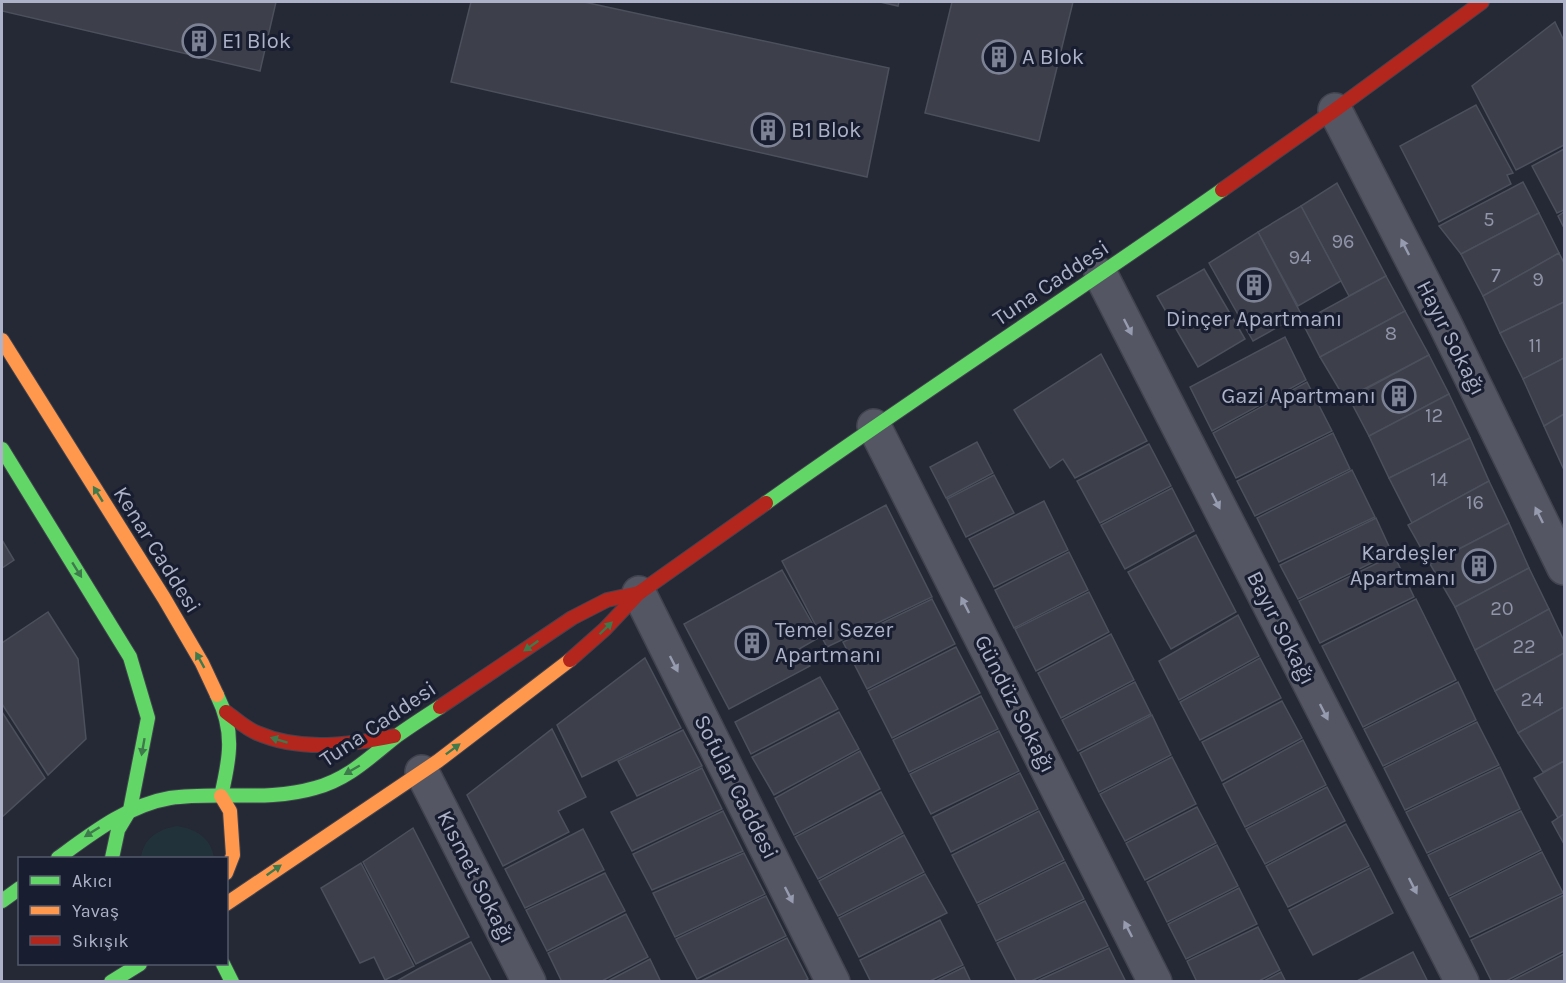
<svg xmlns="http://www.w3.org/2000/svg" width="1566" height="983" viewBox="0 0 1566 983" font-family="Karla,sans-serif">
<rect width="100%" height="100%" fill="#252835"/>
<path fill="#22323b" d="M177,826C196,829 211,838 214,858H141C143,838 159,829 177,826Z"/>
<g fill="#3d3f4b" stroke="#4c505d" stroke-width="1.5">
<path d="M2,2H276L260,71L2,11Z"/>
<path d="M471,2H584L889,68L867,177L451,82Z"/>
<path d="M880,2H899L898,6Z"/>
<path d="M952,2H1073L1039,141L925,113Z"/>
<path d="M1555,22L1564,41V145L1516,170L1472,86Z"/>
<path d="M1476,105L1513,173L1507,175L1511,184L1439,222L1400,146Z"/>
<path d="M1564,149V210L1557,213L1532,166Z"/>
<path d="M1523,182L1539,213L1461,254L1439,226Z"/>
<path d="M1337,183L1386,276L1349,296L1301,206Z"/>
<path d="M1301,206L1341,281L1298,306L1258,232Z"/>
<path d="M1564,212V228L1558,216Z"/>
<path d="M1539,213L1559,253L1483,296L1461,254Z"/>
<path d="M1258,232L1301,314L1253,341L1209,263Z"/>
<path d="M1559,253L1564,263V302L1500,333L1483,296Z"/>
<path d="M1204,269L1245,339L1198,367L1157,296Z"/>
<path d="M1386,276L1405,311L1320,357L1302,322Z"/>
<path d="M1564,302V358L1523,379L1500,333Z"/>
<path d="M1405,311L1429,355L1345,399L1320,357Z"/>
<path d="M1285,337L1306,380L1212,431L1190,387Z"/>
<path d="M1101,354L1147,441L1075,478L1063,459L1050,468L1014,410Z"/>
<path d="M1429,355L1449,394L1369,436L1349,398Z"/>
<path d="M1564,358V414L1544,426L1523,379Z"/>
<path d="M1307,382L1332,431L1236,478L1213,433Z"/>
<path d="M1449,394L1470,438L1389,478L1369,436Z"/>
<path d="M1564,414V470L1544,426Z"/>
<path d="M1333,433L1350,469L1255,516L1237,481Z"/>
<path d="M1470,438L1489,481L1412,523L1389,478Z"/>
<path d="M977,442L993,473L946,498L930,467Z"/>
<path d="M1149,444L1171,486L1100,523L1077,481Z"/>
<path d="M1352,470L1375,517L1279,562L1257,518Z"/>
<path d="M994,475L1014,513L966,537L947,499Z"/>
<path d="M1489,481L1509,523L1430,564L1408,525Z"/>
<path d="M1172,488L1194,531L1125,569L1101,525Z"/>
<path d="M1044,501L1068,550L994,587L969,539Z"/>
<path d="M886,505L932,597L827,647L782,561Z"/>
<path d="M1376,518L1392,553L1298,599L1280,565Z"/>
<path d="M1509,523L1529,568L1455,607L1430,564Z"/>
<path d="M1196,535L1236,612L1171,649L1128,572Z"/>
<path d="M2,540L14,560L2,568Z"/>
<path d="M1069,552L1088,590L1014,628L995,590Z"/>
<path d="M1394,555L1414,597L1320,643L1299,601Z"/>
<path d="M1529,568L1549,609L1475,650L1455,607Z"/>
<path d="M782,570L820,637L799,649L810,666L729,709L684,624Z"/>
<path d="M1089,592L1109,632L1036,671L1015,629Z"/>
<path d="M932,599L955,644L867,689L843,642Z"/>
<path d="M1416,599L1456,680L1363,727L1322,646Z"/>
<path d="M1549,609L1564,641V653L1495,691L1475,650Z"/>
<path d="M48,612L78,659L86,739L48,775L2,704V643Z"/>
<path d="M1238,615L1259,656L1179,700L1159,661Z"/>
<path d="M1111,634L1134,680L1061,718L1038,673Z"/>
<path d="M956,647L980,693L892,738L868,691Z"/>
<path d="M1564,653V707L1518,733L1495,691Z"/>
<path d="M645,658L681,728L582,777L557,725Z"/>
<path d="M1260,658L1281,698L1200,740L1180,702Z"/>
<path d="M820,677L838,709L751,754L735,722Z"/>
<path d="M1135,682L1151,714L1078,751L1062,720Z"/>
<path d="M1458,682L1476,720L1383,766L1364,729Z"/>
<path d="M981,696L998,729L909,772L893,740Z"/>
<path d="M1282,701L1302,738L1222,781L1202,742Z"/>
<path d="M1564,707V761L1543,772L1518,733Z"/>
<path d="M2,712L45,778L2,817Z"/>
<path d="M839,712L859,749L774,795L752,757Z"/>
<path d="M1152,715L1171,755L1099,792L1080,753Z"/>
<path d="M1477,722L1499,765L1405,810L1384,768Z"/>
<path d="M552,729L586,797L558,811L569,832L503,866L467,795Z"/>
<path d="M683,730L702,766L637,796L618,761Z"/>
<path d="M999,731L1019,771L931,814L910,774Z"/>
<path d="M1303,740L1326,785L1245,827L1223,784Z"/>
<path d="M860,751L880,789L794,835L775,798Z"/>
<path d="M1172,757L1196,804L1125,841L1100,794Z"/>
<path d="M1564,761V814L1558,818L1534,778Z"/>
<path d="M1500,767L1520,809L1427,853L1406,812Z"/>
<path d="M702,768L722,809L632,851L611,812Z"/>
<path d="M1020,773L1038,809L951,852L933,817Z"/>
<path d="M1327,787L1345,821L1265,864L1246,829Z"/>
<path d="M881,792L903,833L818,879L795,837Z"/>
<path d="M1197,807L1216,843L1145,880L1126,843Z"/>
<path d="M723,811L743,851L652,890L633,854Z"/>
<path d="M1039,811L1064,860L977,903L952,855Z"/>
<path d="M1521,811L1541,850L1449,896L1428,855Z"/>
<path d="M1564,814V844L1552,822Z"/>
<path d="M1346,824L1369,866L1288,907L1266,866Z"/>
<path d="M413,828L469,937L416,964L363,862Z"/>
<path d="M583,829L604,870L525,908L505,869Z"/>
<path d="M904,835L924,872L838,916L819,881Z"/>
<path d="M1217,845L1238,886L1167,922L1147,882Z"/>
<path d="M1542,852L1563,893L1470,937L1450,898Z"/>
<path d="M744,853L765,894L675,937L653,893Z"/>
<path d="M1065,862L1084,899L996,941L978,905Z"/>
<path d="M361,863L414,966L385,980L374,957L360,963L321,888Z"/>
<path d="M1370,868L1393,913L1313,955L1289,910Z"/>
<path d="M605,873L625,911L547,951L526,910Z"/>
<path d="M925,874L947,913L859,957L839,918Z"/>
<path d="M1239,888L1257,924L1186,959L1168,924Z"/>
<path d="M1564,895V951L1504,982H1492L1471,940Z"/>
<path d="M766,896L786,936L697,979L676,939Z"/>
<path d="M1085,901L1108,946L1029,982H1017L997,943Z"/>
<path d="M626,914L648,957L600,982H562L548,953Z"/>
<path d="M940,920L963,965L928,982H871L860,960Z"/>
<path d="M1258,927L1280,970L1257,982H1197L1187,961Z"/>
<path d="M787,938L808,979L803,982H699Z"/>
<path d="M471,942L492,982H395L418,969Z"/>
<path d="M1109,948L1126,982H1035Z"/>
<path d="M1413,952L1428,982H1355Z"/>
<path d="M1564,954V982H1509Z"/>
<path d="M650,959L661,982H606Z"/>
<path d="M964,967L971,982H934Z"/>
<path d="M1281,972L1286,982H1262Z"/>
</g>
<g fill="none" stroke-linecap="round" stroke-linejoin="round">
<g stroke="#41444e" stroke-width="36">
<g id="street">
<path d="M1335,110L1445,324L1564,568"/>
<path d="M1101,275L1462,982"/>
<path d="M874,426L1155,982"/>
<path d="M639,593L833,982"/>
<path d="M422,772L529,982"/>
</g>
</g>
<g stroke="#41444e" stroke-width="16">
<g id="fast">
<path d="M2,449L130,657L148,718L130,810L118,830L112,858"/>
<path d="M766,503C916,396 1071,296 1222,190"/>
<path d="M217,695C235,731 230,758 221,796"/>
<path d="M58,858C91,834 128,805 170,798C217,791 267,802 315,788C349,779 371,756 398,735C412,725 426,716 440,707"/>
<path d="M2,901L20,888"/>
<path d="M223,964L232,982"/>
<path d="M111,982L140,964"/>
</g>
</g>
<g stroke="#41444e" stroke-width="16">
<g id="slow">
<path d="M2,340L164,598L202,663L217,695"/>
<path d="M221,796L230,811L233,855L226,873"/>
<path d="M226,904L438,761L570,660"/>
</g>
</g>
<g stroke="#41444e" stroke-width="16">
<g id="jam">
<path d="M1222,190L1335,110L1482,2"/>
<path d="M570,660L605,629L639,593L766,503"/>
<path d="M440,707L572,618L607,600L639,593"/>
<path d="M226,712C236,719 245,728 257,733C301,752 349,745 394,736"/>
</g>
</g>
<use href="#street" stroke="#545763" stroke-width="33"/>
<use href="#fast" stroke="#63d668" stroke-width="14"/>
<use href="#slow" stroke="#ff974d" stroke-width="14"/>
<use href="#jam" stroke="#b3261e" stroke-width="14"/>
</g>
<defs><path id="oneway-solid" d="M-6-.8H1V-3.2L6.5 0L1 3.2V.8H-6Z" transform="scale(1.5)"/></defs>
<g fill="#979baf">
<use href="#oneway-solid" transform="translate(1405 247) rotate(-117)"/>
<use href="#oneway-solid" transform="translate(1128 327) rotate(63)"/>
<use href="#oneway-solid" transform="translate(1216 501) rotate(63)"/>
<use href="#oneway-solid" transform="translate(1539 515) rotate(-116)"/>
<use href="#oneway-solid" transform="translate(965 605) rotate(-117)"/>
<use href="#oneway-solid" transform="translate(674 664) rotate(63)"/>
<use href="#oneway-solid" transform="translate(1324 712) rotate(63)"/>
<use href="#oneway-solid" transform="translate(1413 886) rotate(63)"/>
<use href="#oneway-solid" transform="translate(789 895) rotate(63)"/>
<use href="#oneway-solid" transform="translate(1128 929) rotate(-117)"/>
</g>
<g fill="#3e7a4c">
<use href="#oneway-solid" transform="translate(98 494) rotate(-122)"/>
<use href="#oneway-solid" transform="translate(77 570) rotate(58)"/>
<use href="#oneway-solid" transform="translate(606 628) rotate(-44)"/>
<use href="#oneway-solid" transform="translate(531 646) rotate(145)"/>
<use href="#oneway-solid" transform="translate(200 660) rotate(-119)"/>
<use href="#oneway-solid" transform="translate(279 740) rotate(-163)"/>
<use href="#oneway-solid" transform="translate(143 747) rotate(100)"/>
<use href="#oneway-solid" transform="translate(453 749) rotate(-37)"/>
<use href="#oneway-solid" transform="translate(352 770) rotate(150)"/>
<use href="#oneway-solid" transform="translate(92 832) rotate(148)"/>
<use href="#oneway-solid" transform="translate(274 870) rotate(-35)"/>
</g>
<defs>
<g id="building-ring" transform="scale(1.725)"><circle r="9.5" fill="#181d2f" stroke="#7d8295" stroke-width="1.5"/><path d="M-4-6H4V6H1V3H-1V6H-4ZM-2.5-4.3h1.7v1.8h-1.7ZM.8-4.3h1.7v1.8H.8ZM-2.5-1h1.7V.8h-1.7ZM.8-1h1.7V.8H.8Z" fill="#7d8295"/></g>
</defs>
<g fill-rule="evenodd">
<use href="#building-ring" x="199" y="41"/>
<use href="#building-ring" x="999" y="57"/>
<use href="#building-ring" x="768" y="130"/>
<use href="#building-ring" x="1254" y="285"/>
<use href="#building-ring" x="1399" y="396"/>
<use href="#building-ring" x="1479" y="566"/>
<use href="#building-ring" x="752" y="643"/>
</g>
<g text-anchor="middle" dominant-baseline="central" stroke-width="6" stroke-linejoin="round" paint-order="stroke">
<g font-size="20" fill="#9195a9">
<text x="1489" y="219">5</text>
<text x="1343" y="241">96</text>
<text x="1300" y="257">94</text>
<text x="1496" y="275">7</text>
<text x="1538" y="279">9</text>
<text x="1391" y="333">8</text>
<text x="1535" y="345">11</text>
<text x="1434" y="415">12</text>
<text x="1439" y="479">14</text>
<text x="1475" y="502">16</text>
<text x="1502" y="608">20</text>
<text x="1524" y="646">22</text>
<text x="1532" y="699">24</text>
</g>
<g font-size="22" fill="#adb2c8" stroke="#181d2f" text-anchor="start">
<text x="222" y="41">E1 Blok</text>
<text x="1022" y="57">A Blok</text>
<text x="791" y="130">B1 Blok</text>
<text x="1254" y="319" text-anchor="middle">Dinçer Apartmanı</text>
<text x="1376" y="396" text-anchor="end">Gazi Apartmanı</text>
<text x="1456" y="553" text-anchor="end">Kardeşler<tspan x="1456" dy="25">Apartmanı</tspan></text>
<text x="775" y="630">Temel Sezer<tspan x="775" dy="25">Apartmanı</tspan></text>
</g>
<g font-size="22" fill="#adb2c8" stroke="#181d2f">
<text transform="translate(1051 283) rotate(-34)">Tuna Caddesi</text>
<text transform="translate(1451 338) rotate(63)">Hayır Sokağı</text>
<text transform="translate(157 550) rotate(58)">Kenar Caddesi</text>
<text transform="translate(1281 628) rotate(63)">Bayır Sokağı</text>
<text transform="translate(1015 704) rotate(63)">Gündüz Sokağı</text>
<text transform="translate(378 724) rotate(-34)">Tuna Caddesi</text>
<text transform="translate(736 787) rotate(63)">Sofular Caddesi</text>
<text transform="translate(476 877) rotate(63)">Kısmet Sokağı</text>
</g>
</g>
<rect width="1566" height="983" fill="none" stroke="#adb2c8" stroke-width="6"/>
<rect x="18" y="857" width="210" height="108" fill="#181d2f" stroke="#54596c" stroke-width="1.5"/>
<rect x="30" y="876" width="30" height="9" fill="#63d668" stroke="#54596c" stroke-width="1.5"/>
<text x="72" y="887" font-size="18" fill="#adb2c8">Akıcı</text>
<rect x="30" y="906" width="30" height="9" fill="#ff974d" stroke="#54596c" stroke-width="1.5"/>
<text x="72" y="917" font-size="18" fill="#adb2c8">Yavaş</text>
<rect x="30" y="936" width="30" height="9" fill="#b3261e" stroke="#54596c" stroke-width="1.5"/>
<text x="72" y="947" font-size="18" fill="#adb2c8">Sıkışık</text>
</svg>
